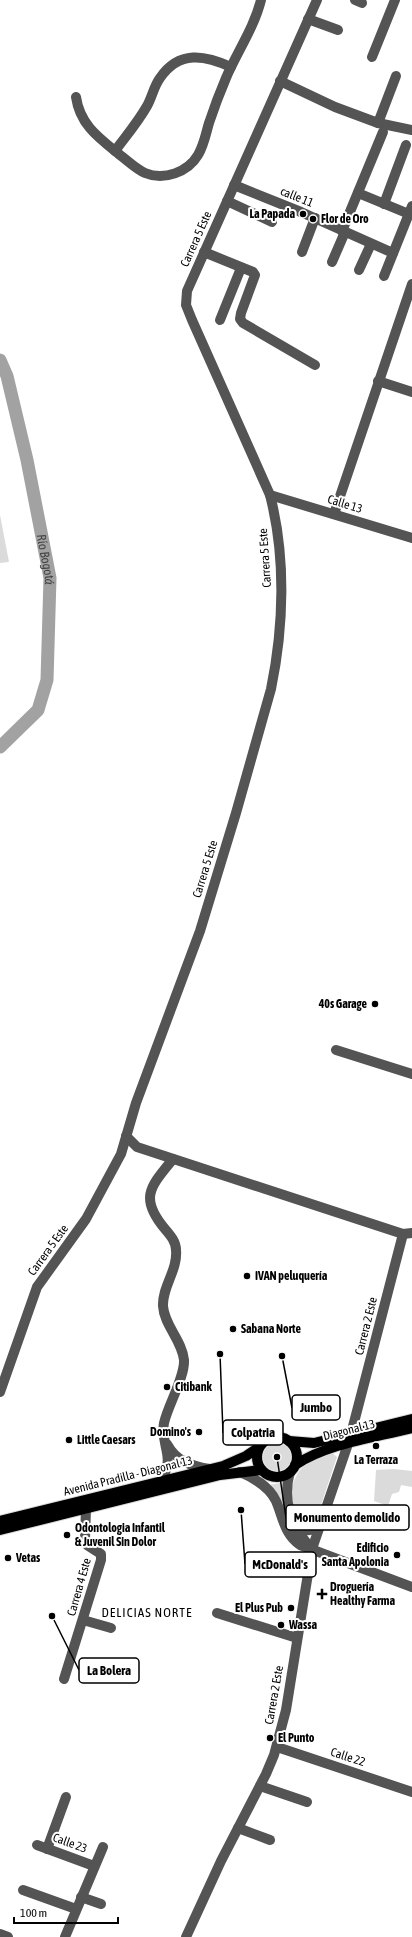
<svg xmlns="http://www.w3.org/2000/svg" width="412" height="1937" viewBox="0 0 412 1937" font-family="'Asap Condensed',sans-serif">
<rect width="100%" height="100%" fill="#fff"/>
<g fill="#dbdbdb">
<path d="M0,515L9,562L0,563Z"/>
<circle cx="277" cy="1457" r="14"/>
<path d="M332,1453L337,1457L314,1526L308,1529C302,1524 294,1517 292,1509C288,1493 294,1471 309,1462C316,1458 325,1456 332,1453Z"/>
<path d="M394,1469L412,1471V1487L401,1485L399,1492L392,1494L388,1506L374,1501L376,1470Z"/>
<path d="M285,1482L282,1491L283,1506L269,1485Z"/>
</g>
<g fill="none" stroke-linecap="round" stroke-linejoin="round">
<path stroke="#a2a2a2" stroke-width="13" id="s1" d="M0,360L7,376L27,460L50,578L47,680L38,710L0,747"/>
<g stroke="#dbdbdb" stroke-width="12">
<g id="major">
<circle cx="277" cy="1457" r="20"/>
<path d="M289,1441L314,1443L412,1419"/>
<path d="M295,1465C329,1443 373,1438 412,1428"/>
<path d="M0,1521L223,1466L246,1456L258,1448"/>
<path d="M0,1530L220,1475L261,1470"/>
</g>
</g>
<g stroke="#545454" stroke-width="10">
<path d="M355,0L362,3"/>
<path d="M308,19L338,30"/>
<path d="M372,57L395,0"/>
<path d="M280,81L335,107L378,123L412,130"/>
<path d="M76,97C80,125 99,138 120,155C128,161 136,169 145,173C164,181 188,172 198,155C204,145 206,133 209,123C214,108 220,92 226,78C237,52 254,28 261,0"/>
<path d="M378,123L396,76"/>
<path d="M115,151C126,136 138,122 147,106C152,97 154,86 160,78C179,50 205,55 231,67"/>
<path d="M234,185L301,212L393,253"/>
<path d="M358,193L409,214"/>
<path d="M227,201L272,222"/>
<path d="M384,204L406,145"/>
<path d="M342,231L383,132"/>
<path d="M204,252L253,272L255,275L241,313L240,319L243,323L315,365"/>
<path d="M302,252L315,218"/>
<path d="M332,262L345,232"/>
<path d="M359,270L371,244"/>
<path d="M384,276L412,206"/>
<path d="M220,320L241,268"/>
<path d="M378,381L412,392"/>
<path d="M270,495L412,538"/>
<path d="M334,514L412,284"/>
<path d="M336,1050L412,1074"/>
<path d="M126,1136L137,1147L403,1234L412,1233"/>
<path d="M0,1392L37,1287L86,1219L121,1154L136,1103L200,931L236,813L271,689C284,626 286,557 270,495L192,320L186,305L187,291L317,0"/>
<path d="M351,1434L403,1234"/>
<path d="M167,1444C176,1461 191,1466 209,1469"/>
<path d="M240,1472C254,1478 269,1486 276,1501C283,1517 284,1534 300,1545L412,1587"/>
<path d="M290,1472C282,1500 291,1526 311,1548"/>
<path d="M160,1482C177,1456 160,1447 164,1423C168,1405 185,1377 184,1360C182,1340 164,1325 163,1306C162,1287 178,1270 176,1250C176,1242 171,1236 165,1229C139,1198 150,1187 173,1159"/>
<path d="M295,1524C303,1532 314,1533 321,1523"/>
<path d="M217,1613L297,1638"/>
<path d="M83,1620L111,1628"/>
<path d="M64,1679L101,1560V1554L87,1545L85,1540L86,1508"/>
<path d="M277,1747L412,1792"/>
<path d="M260,1786L307,1802"/>
<path d="M238,1828L270,1840"/>
<path d="M37,1845L94,1866"/>
<path d="M47,1849L66,1797"/>
<path d="M23,1890L76,1909"/>
<path d="M81,1897L101,1904"/>
<path d="M0,1934L8,1937"/>
<path d="M65,1937L103,1847"/>
<path d="M186,1937L221,1861L266,1774L274,1755L286,1710L312,1549L348,1444"/>
</g>
<use href="#major" stroke="#000" stroke-width="10"/>
</g>
<g fill="#000" stroke="#fff" stroke-width="1.5">
<circle cx="303" cy="214" r="4"/>
<circle cx="313" cy="219" r="4"/>
<circle cx="375" cy="1004" r="4"/>
<circle cx="247" cy="1276" r="4"/>
<circle cx="233" cy="1329" r="4"/>
<circle cx="167" cy="1387" r="4"/>
<circle cx="199" cy="1432" r="4"/>
<circle cx="69" cy="1440" r="4"/>
<circle cx="376" cy="1446" r="4"/>
<circle cx="67" cy="1535" r="4"/>
<circle cx="397" cy="1555" r="4"/>
<circle cx="8" cy="1558" r="4"/>
<path d="M320 1588h4v4h4v4h-4v4h-4v-4h-4v-4h4z"/>
<circle cx="291" cy="1608" r="4"/>
<circle cx="281" cy="1625" r="4"/>
<circle cx="270" cy="1738" r="4"/>
</g>
<g text-anchor="middle" dominant-baseline="central" stroke-width="4" stroke-linejoin="round" paint-order="stroke">
<g font-size="12" fill="#000" stroke="#fff">
<text transform="translate(297 197) rotate(22)">calle 11</text>
<text transform="translate(196 239) rotate(-66)">Carrera 5 Este</text>
<text transform="translate(345 504) rotate(17)">Calle 13</text>
<text transform="translate(265 558) rotate(-94)">Carrera 5 Este</text>
<text transform="translate(205 869) rotate(-73)">Carrera 5 Este</text>
<text transform="translate(48 1250) rotate(-54)">Carrera 5 Este</text>
<text transform="translate(366 1326) rotate(-76)">Carrera 2 Este</text>
<text transform="translate(349 1430) rotate(-14)">Diagonal 13</text>
<text transform="translate(128 1476) rotate(-14)">Avenida Pradilla - Diagonal 13</text>
<text transform="translate(79 1587) rotate(-74)">Carrera 4 Este</text>
<text transform="translate(274 1695) rotate(-80)">Carrera 2 Este</text>
<text transform="translate(348 1757) rotate(18)">Calle 22</text>
<text transform="translate(70 1843) rotate(20)">Calle 23</text>
</g>
<g font-size="12" font-weight="bold" fill="#000" stroke="#fff" text-anchor="start">
<text x="295" y="214" text-anchor="end">La Papada</text>
<text x="321" y="219">Flor de Oro</text>
<text x="367" y="1004" text-anchor="end">40s Garage</text>
<text x="255" y="1276">IVAN peluquería</text>
<text x="241" y="1329">Sabana Norte</text>
<text x="175" y="1387">Citibank</text>
<text x="191" y="1432" text-anchor="end">Domino's</text>
<text x="77" y="1440">Little Caesars</text>
<text x="376" y="1460" text-anchor="middle">La Terraza</text>
<text x="75" y="1528">Odontologia Infantil<tspan x="75" dy="14">&amp; Juvenil Sin Dolor</tspan></text>
<text x="389" y="1548" text-anchor="end">Edificio<tspan x="389" dy="14">Santa Apolonia</tspan></text>
<text x="16" y="1558">Vetas</text>
<text x="330" y="1587">Droguería<tspan x="330" dy="14">Healthy Farma</tspan></text>
<text x="283" y="1608" text-anchor="end">El Plus Pub</text>
<text x="289" y="1625">Wassa</text>
<text x="278" y="1738">El Punto</text>
</g>
<g font-size="13" font-style="italic" fill="#434343" stroke="#fff">
<text stroke="none"><textPath href="#s1" startOffset="205">Río Bogotá</textPath></text>
</g>
<g font-size="13" letter-spacing="1" fill="#000" stroke="#fff">
<text x="147" y="1612">DELICIAS NORTE</text>
</g>
</g>
<path fill="none" stroke="#000" stroke-width="1.5" d="M282 1356L292 1408M220 1354L223 1433M277 1457L286 1518M241 1510L245 1564M52 1616L79 1670"/>
<g fill="#000" stroke="#fff" stroke-width="1.5">
<circle cx="282" cy="1356" r="4"/>
<circle cx="220" cy="1354" r="4"/>
<circle cx="277" cy="1457" r="4"/>
<circle cx="241" cy="1510" r="4"/>
<circle cx="52" cy="1616" r="4"/>
</g>
<g fill="#fff" stroke="#000" stroke-width="1.5">
<rect x="292" y="1395" width="48" height="25" rx="4"/>
<rect x="223" y="1420" width="60" height="25" rx="4"/>
<rect x="286" y="1505" width="123" height="25" rx="4"/>
<rect x="245" y="1552" width="71" height="25" rx="4"/>
<rect x="79" y="1658" width="60" height="25" rx="4"/>
</g>
<g font-size="13" text-anchor="middle" font-weight="bold" fill="#000">
<text x="316" y="1412">Jumbo</text>
<text x="253" y="1437">Colpatria</text>
<text x="347" y="1522">Monumento demolido</text>
<text x="280" y="1569">McDonald's</text>
<text x="109" y="1675">La Bolera</text>
</g>
<path d="M14 1917v6h104v-6" fill="none" stroke="#000000" stroke-width="2"/>
<text x="20" y="1917" font-size="12" fill="#000000" stroke="#ffffff" stroke-width="3" paint-order="stroke">100 m</text>
</svg>
